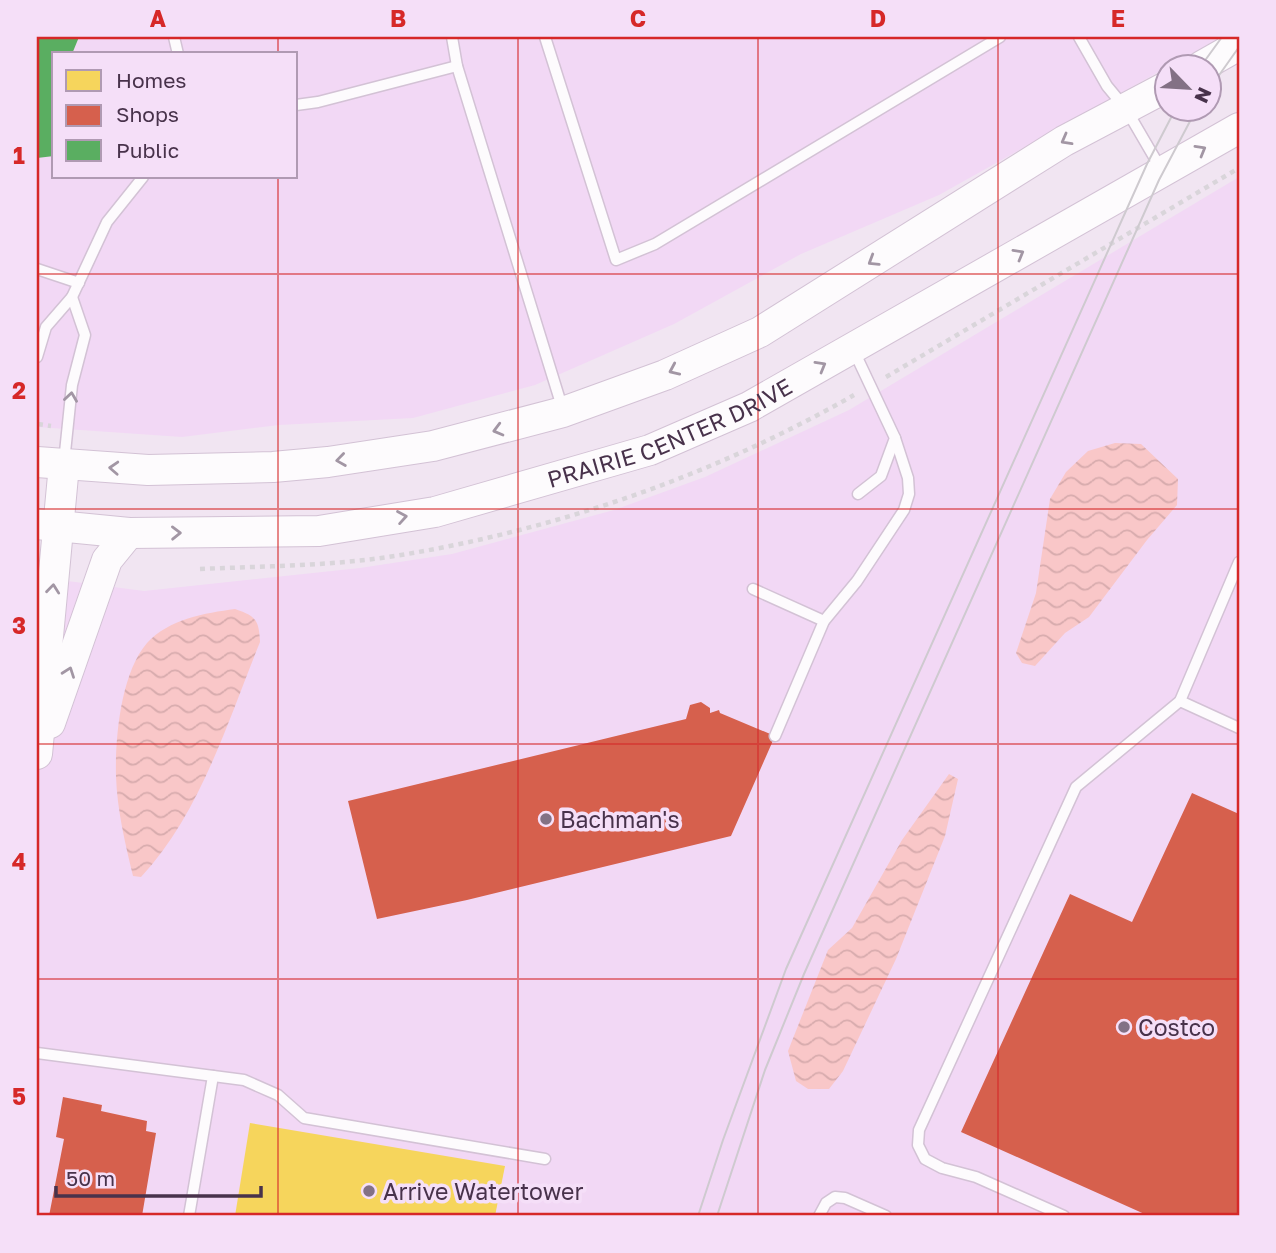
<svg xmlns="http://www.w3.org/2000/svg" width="1276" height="1253" viewBox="0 0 1276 1253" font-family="'Golos Text',sans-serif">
<defs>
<pattern id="water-waves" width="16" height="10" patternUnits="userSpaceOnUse" patternTransform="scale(1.75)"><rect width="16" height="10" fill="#f9c7c8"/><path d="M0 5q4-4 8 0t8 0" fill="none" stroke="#d7abad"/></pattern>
</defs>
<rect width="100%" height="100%" fill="#f1e5f2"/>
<g fill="#f2d8f5" fill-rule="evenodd">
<path d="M37,37H1221L939,195L801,254L674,324L535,385L413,418L279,425L182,437L37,427ZM54,54H296V177H54Z"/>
<path d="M1239,177V1216H37V577L144,591L360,568L452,554L614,510L705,477L849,410Z"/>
</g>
<g fill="url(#water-waves)">
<path d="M1115,443L1141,444L1178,479L1177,505L1147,540L1089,617L1065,633L1035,666L1022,663L1016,653L1036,593L1050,499L1066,472L1088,451Z"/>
<path d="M235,609C256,616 259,620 260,642C228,721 200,814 141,877L133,876C125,843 117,809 116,776C115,737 121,673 147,643C169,619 205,613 235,609Z"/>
<path d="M949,774L958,779L945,836L896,959L843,1071L829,1089H808L796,1081L788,1051L828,950L852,928L902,840Z"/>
</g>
<path fill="#f6d55c" d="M250,1123L505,1166L495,1216H235Z"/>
<g fill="#d6604d">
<path d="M701,702L710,708V713L719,710L720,713L775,736L731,836L467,900L377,919L348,801L686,719L690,705Z"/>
<path d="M1192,793L1239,814V1216H1149L961,1132L1070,894L1132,922Z"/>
<path d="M63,1097L102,1105L101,1111L147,1121L146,1131L156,1133L142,1216H49L64,1139L56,1137Z"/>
</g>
<path fill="#5aae61" d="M37,37H79L72,54H54V156L37,158Z"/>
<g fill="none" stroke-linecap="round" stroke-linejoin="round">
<g stroke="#d3c2d5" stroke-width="13">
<g id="lane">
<path d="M174,37L178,54"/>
<path d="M452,37L457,66L563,410"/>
<path d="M545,37L616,260L655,244L1000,37"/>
<path d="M1079,37L1107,86L1126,109L1161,169"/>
<path d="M296,105L318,102L457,66"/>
<path d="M37,269L79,283"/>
<path d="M854,351L895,438L881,476L858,494"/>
<path d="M37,357L46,327L72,297L107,222L143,177"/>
<path d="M64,462L72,385L85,335L72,297"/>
<path d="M753,589L824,621"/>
<path d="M1180,701L1239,728"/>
<path d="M775,736L824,621L857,581L904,510L909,494L908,478L895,438"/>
<path d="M37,1053L244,1080L278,1095L304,1118L545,1159"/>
<path d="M189,1216L213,1076"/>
<path d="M819,1216L826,1203L835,1197L845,1198L886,1216"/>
<path d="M1064,1216L976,1177L942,1168L925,1159L918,1145L919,1130L1076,787L1180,701L1239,562"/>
</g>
</g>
<g stroke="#d3c2d5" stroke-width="32">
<g id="secondary">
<path d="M1202,66L1239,45"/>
<path d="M37,462L148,470L273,467L328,462L433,446L563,412L665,375L760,332L1064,141L1168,86"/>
<path id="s1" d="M37,524L129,533L319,531L435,512L650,450L749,407L1239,128"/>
<path d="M50,723L107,560L129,533"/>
<path d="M37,754L64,465"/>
</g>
</g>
<g stroke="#d9d5da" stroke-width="4.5" stroke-dasharray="5 5" stroke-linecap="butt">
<path d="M886,377L1239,168"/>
<path d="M38,424L51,426"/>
<path d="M200,569C267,566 335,566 401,555C559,529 716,474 854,395"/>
</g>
<use href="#lane" stroke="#fdfbfd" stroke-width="10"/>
<use href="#secondary" stroke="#fdfbfd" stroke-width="30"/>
<g stroke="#cecacf" stroke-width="2">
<path d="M1201,66L1222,37"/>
<path d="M1210,88L1239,47"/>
<path d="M698,1216L723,1140L786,969L1147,164L1176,108"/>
<path d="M717,1216L765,1070L804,974L1159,180L1197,108"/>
</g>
</g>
<defs><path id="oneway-chevron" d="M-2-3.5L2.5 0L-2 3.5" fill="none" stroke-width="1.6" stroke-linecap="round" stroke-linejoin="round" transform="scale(1.75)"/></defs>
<g stroke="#a296a4">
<use href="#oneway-chevron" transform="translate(1066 140) rotate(151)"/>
<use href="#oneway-chevron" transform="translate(1201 150) rotate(-30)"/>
<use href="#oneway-chevron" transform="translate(1019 254) rotate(-30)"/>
<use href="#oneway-chevron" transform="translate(873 261) rotate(148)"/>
<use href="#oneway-chevron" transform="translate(821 366) rotate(-30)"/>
<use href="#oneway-chevron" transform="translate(674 370) rotate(156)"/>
<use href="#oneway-chevron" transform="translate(71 397) rotate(-82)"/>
<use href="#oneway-chevron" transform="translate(498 430) rotate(165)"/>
<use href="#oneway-chevron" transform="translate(341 460) rotate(172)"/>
<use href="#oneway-chevron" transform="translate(114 468) rotate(-177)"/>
<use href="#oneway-chevron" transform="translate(402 517) rotate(-10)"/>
<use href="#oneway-chevron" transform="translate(176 533) rotate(-1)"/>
<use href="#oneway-chevron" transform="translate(53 589) rotate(-84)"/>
<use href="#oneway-chevron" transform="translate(69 672) rotate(-70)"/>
</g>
<path fill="none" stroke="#d62828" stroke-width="2" stroke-opacity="0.55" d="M278,37V54M518,37V1216M758,37V1216M998,37V1216M278,177V1216M37,274H1239M37,509H1239M37,744H1239M37,979H1239"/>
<g fill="#837185" stroke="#f5dff8" stroke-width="2.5">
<circle cx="546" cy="819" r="7"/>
<circle cx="1124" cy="1027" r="7"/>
<circle cx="369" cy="1191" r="7"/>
</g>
<g text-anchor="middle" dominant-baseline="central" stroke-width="7" stroke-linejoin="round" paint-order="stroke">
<g font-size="23" fill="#48324b" stroke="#f5dff8">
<text stroke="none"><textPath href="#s1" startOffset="648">PRAIRIE CENTER DRIVE</textPath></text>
</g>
<g font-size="23" fill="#48324b" stroke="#f5dff8" text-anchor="start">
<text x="560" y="819">Bachman's</text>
<text x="1138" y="1027">Costco</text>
<text x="383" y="1191">Arrive Watertower</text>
</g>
</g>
<rect width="1276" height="1253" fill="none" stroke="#f5dff8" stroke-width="77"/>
<rect x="52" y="52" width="245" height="126" fill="#f5dff8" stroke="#b09ab3" stroke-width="2"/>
<rect x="66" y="70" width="35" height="21" fill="#f6d55c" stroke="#b09ab3" stroke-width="2"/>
<text x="116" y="88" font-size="21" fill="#48324b">Homes</text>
<rect x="66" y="105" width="35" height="21" fill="#d6604d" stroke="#b09ab3" stroke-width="2"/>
<text x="116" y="122" font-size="21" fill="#48324b">Shops</text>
<rect x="66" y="140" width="35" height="21" fill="#5aae61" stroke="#b09ab3" stroke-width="2"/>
<text x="116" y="158" font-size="21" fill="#48324b">Public</text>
<g transform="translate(1188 88) rotate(115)"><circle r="33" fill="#f5dff8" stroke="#b09ab3" stroke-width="2"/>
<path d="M0-5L12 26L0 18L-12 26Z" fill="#837185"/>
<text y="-10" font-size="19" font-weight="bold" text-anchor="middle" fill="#48324b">N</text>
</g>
<path d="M56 1186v10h205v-10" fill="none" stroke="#48324b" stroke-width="3.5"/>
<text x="66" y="1186" font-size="21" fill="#48324b" stroke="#f5dff8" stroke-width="5" paint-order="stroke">50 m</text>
<rect x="38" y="38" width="1200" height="1176" fill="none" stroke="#d62828" stroke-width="2.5"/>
<g font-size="23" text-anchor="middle" font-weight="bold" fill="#d62828">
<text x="158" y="27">A</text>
<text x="398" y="27">B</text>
<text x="638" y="27">C</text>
<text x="878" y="27">D</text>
<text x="1118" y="27">E</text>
<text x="19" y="164">1</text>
<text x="19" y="399">2</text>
<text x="19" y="634">3</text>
<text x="19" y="870">4</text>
<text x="19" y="1105">5</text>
</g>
</svg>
